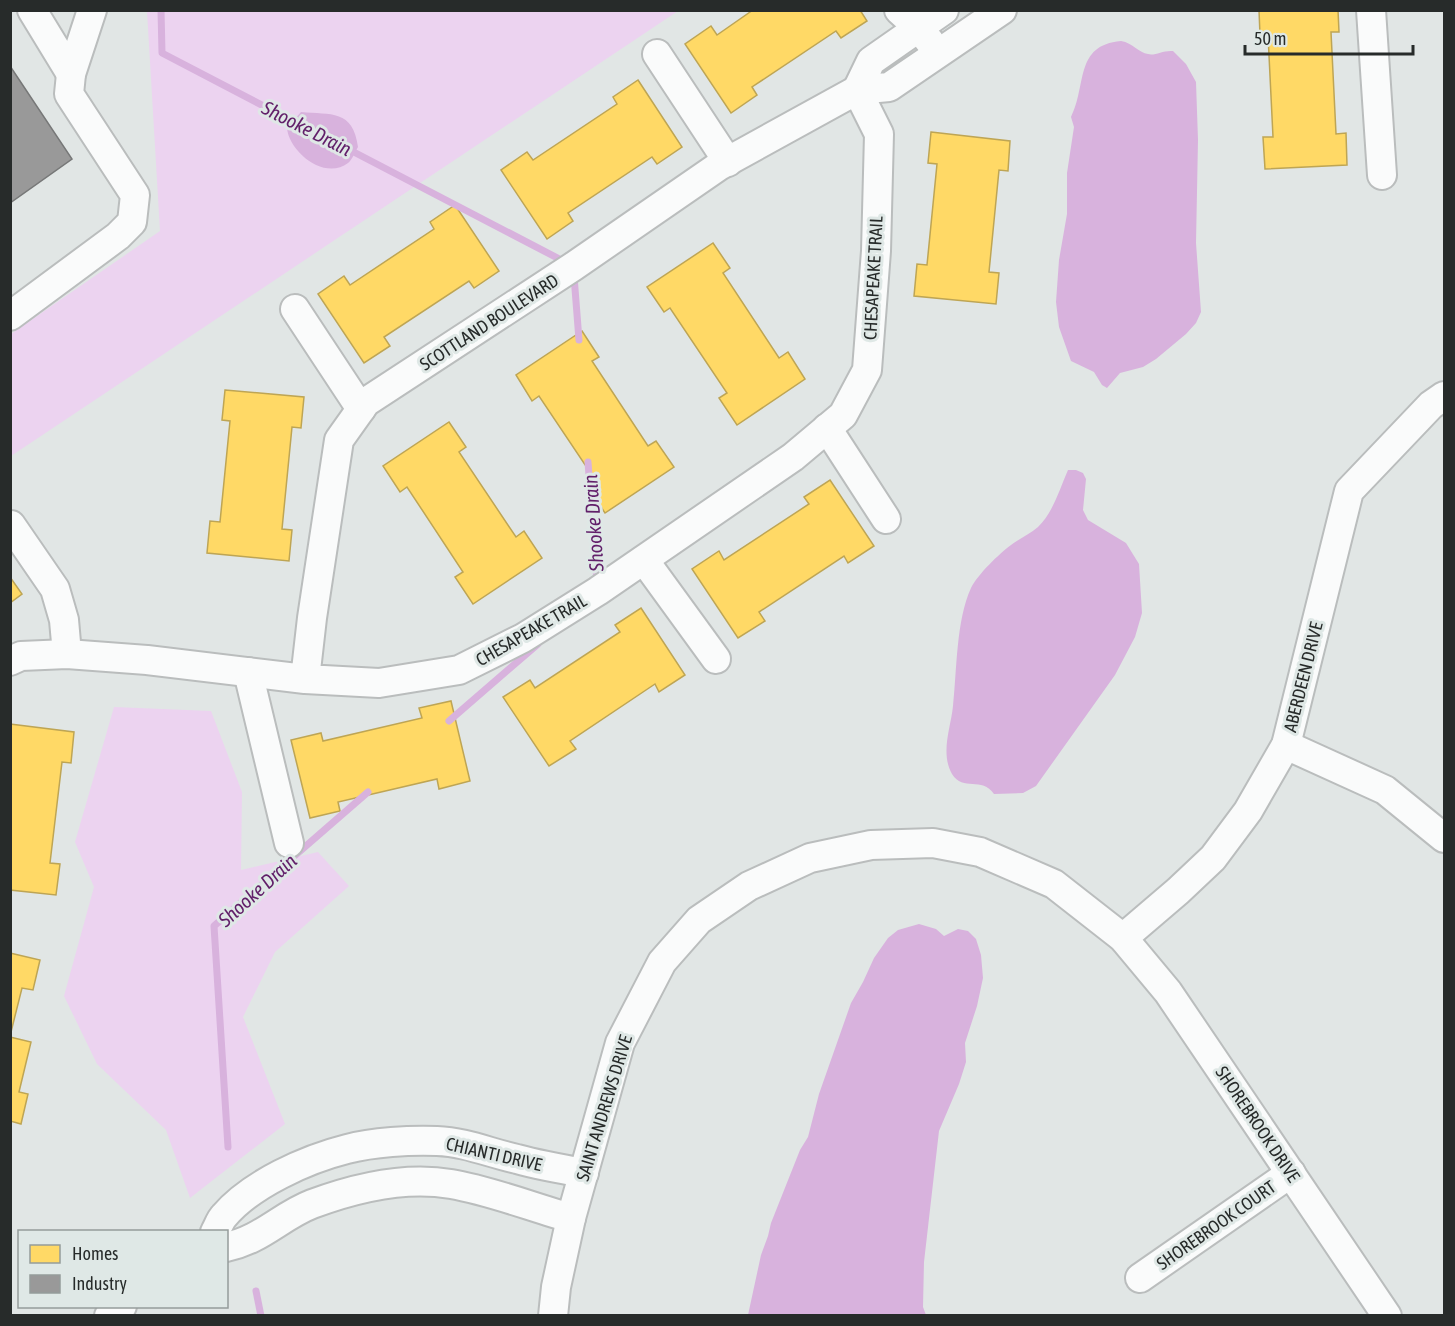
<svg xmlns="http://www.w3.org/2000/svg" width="1455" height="1326" viewBox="0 0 1455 1326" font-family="'Asap Condensed',sans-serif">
<rect width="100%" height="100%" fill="#e1e6e5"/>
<g fill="#ecd3f0">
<path d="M147,11H678L11,456V334L160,231Z"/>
<path d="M114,707L211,711L242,792L241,870L318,852L349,886L275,952L243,1017L285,1124L190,1198L166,1130L97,1064L64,996L94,887L75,842Z"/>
</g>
<g fill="#d8b2dd">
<path d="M1121,41C1133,43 1139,53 1148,54C1155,56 1163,50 1173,51L1186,64L1196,82L1198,140L1196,243L1201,312L1196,323L1186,334L1156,359L1143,367L1120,373L1107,388L1102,385L1094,372L1071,361L1059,327L1056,302L1059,260L1067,214V173L1074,127L1071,117C1087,86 1074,45 1121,41Z"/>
<path d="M301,112C331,115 353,109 358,147C355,152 352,160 348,163C325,181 289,152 287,128Z"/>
<path d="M1068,470H1076L1083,473L1086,479L1083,510L1088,520L1126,543L1139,564L1142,613L1135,637L1115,675L1036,786L1023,793L994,794C982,776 963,792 952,774C940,753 951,727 953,706C957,670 956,621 971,588C978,574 999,554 1011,545C1020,538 1030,534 1038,527C1053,513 1060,488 1068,470Z"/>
<path d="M919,924L936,929L944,936L958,929L968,931L976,939L981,955L983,978L977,1006L965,1043L966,1062L959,1084L939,1131L924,1262L923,1307L926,1315H748L761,1255L768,1236L771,1223L800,1150L808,1137L819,1094L851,1003L863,982L874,958L888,938L898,930Z"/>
</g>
<g fill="#ffd966" stroke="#bea554" stroke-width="1.5">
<path d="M753,10H860L867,21L841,38L836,31L752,87L757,95L731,113L685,44L711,26L717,35Z"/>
<path d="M1259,10H1338L1339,32H1331L1336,134L1346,133L1347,165L1265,169L1263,137H1273L1268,35H1260Z"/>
<path d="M638,80L682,147L657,164L652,157L568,213L573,221L547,239L501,170L527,152L533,160L617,104L613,97Z"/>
<path d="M931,132L1010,141L1008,171L999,170L989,272L999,273L996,304L914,296L917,264L927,265L937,164L928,163Z"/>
<path d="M455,205L499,271L474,288L469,281L384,337L390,346L364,363L318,294L344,276L350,285L434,229L430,222Z"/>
<path d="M713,243L730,268L723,273L779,358L788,352L805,379L737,425L719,398L727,393L670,308L664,312L647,287Z"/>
<path d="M582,331L599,357L592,361L648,446L656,441L674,467L605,513L588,487L596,481L539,396L532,401L516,375Z"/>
<path d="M225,390L304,397L301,428L292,427L282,529L292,530L289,561L207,553L210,521L220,522L230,421L222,420Z"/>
<path d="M449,422L466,447L459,452L516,537L524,531L542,558L473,604L455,577L463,572L407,487L400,492L383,466Z"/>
<path d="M830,480L874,546L848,563L844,556L759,612L765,621L738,638L692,569L719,551L724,560L809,504L804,497Z"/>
<path d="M10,577L22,594L10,603Z"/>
<path d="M641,608L685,675L659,692L655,684L570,741L576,749L549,766L503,697L530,680L535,688L620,632L615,625Z"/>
<path d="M451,701L470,781L439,789L437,779L338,802L340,811L310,818L291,740L321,733L323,741L422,718L419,708Z"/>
<path d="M10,724L74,732L71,763L62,762L50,863L60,864L56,895L10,890Z"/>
<path d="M10,953L40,960L33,990L22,988L10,1036Z"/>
<path d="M10,1037L31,1042L19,1092L28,1094L21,1124L10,1121Z"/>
</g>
<path fill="#999" stroke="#777878" stroke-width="1.5" d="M10,66L72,159L10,203Z"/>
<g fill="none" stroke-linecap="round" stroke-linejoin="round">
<g stroke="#d8b2dd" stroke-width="7">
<path d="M161,10L162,53L300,125"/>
<path d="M348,149L567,263"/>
<path d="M574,276L579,340"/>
<path d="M588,462L597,582"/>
<path d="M449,721L538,644"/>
<path d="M228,1147L214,926L368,792"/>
<path d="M256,1291L261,1316"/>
</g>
<g stroke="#babdbd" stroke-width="32">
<g id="minor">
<path d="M32,10L71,74"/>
<path d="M899,10L919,28L930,42"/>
<path d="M944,10L871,61L857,90L889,87L1002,10"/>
<path d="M1371,10L1382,175"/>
<path d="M657,54L728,162"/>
<path d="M295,309L361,409"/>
<path d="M10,316L118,236L132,222L135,195L69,94L71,74L92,10"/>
<path d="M827,428L886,519"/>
<path d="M11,525L55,589L64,620L67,654"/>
<path d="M644,560L716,659"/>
<path d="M10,661L21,656L67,654L147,660L305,679L379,683L459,670L523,638L598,591L793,457L843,415L867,370L876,251L879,134L857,90L719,166L574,266L366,402L339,440L312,618L305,679"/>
<path d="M248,672L289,843"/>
<path d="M1286,745L1385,790L1444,838"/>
<path d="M1123,938L1178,891L1213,858L1248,811L1286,745L1349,491L1431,405L1444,396"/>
<path d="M215,1232C218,1227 220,1220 224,1216C251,1184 307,1159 347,1149C373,1142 410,1140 437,1141C465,1142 490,1153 517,1159C539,1165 561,1169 584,1173"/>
<path d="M226,1247C261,1240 281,1216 312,1204C355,1188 405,1176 451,1184C492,1191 531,1207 571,1218"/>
<path d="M1140,1278L1291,1173"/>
<path d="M109,1316L122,1306"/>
<path d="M553,1316L556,1287L571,1218L620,1043L662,962L699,920L749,886L810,858L871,845L933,843L980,852L1054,884L1123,938L1168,992L1387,1316"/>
</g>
</g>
<use href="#minor" stroke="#fafbfb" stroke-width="28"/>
</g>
<g text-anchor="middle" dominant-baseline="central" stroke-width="6" stroke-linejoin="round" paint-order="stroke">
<g font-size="18" fill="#272b2a" stroke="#dfe8e6">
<text transform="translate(873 278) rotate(-87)">CHESAPEAKE TRAIL</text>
<text transform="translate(489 322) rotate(-33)">SCOTTLAND BOULEVARD</text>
<text transform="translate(531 630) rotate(-30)">CHESAPEAKE TRAIL</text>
<text transform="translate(1303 677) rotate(-76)">ABERDEEN DRIVE</text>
<text transform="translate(604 1108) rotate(-73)">SAINT ANDREWS DRIVE</text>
<text transform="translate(1258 1124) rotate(56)">SHOREBROOK DRIVE</text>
<text transform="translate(494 1154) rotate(13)">CHIANTI DRIVE</text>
<text transform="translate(1216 1225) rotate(-35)">SHOREBROOK COURT</text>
</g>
<g font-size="20" font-style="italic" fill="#62206a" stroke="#dfe8e6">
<text transform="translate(307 128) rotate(27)">Shooke Drain</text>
<text transform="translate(593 523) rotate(-94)">Shooke Drain</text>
<text transform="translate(257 890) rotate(-42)">Shooke Drain</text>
</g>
</g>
<rect width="1455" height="1326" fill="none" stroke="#272b2a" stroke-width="24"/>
<rect x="18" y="1230" width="210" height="78" fill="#dfe8e6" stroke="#959c9b" stroke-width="1.5"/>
<rect x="30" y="1245" width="30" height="18" fill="#ffd966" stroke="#959c9b" stroke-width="1.5"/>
<text x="72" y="1260" font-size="18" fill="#272b2a">Homes</text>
<rect x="30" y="1275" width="30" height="18" fill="#999999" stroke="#959c9b" stroke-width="1.5"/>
<text x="72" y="1290" font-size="18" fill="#272b2a">Industry</text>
<path d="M1245 45v9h168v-9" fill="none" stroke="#272b2a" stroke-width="3"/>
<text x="1254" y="45" font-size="18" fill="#272b2a" stroke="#dfe8e6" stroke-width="4.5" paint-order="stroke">50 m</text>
</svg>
